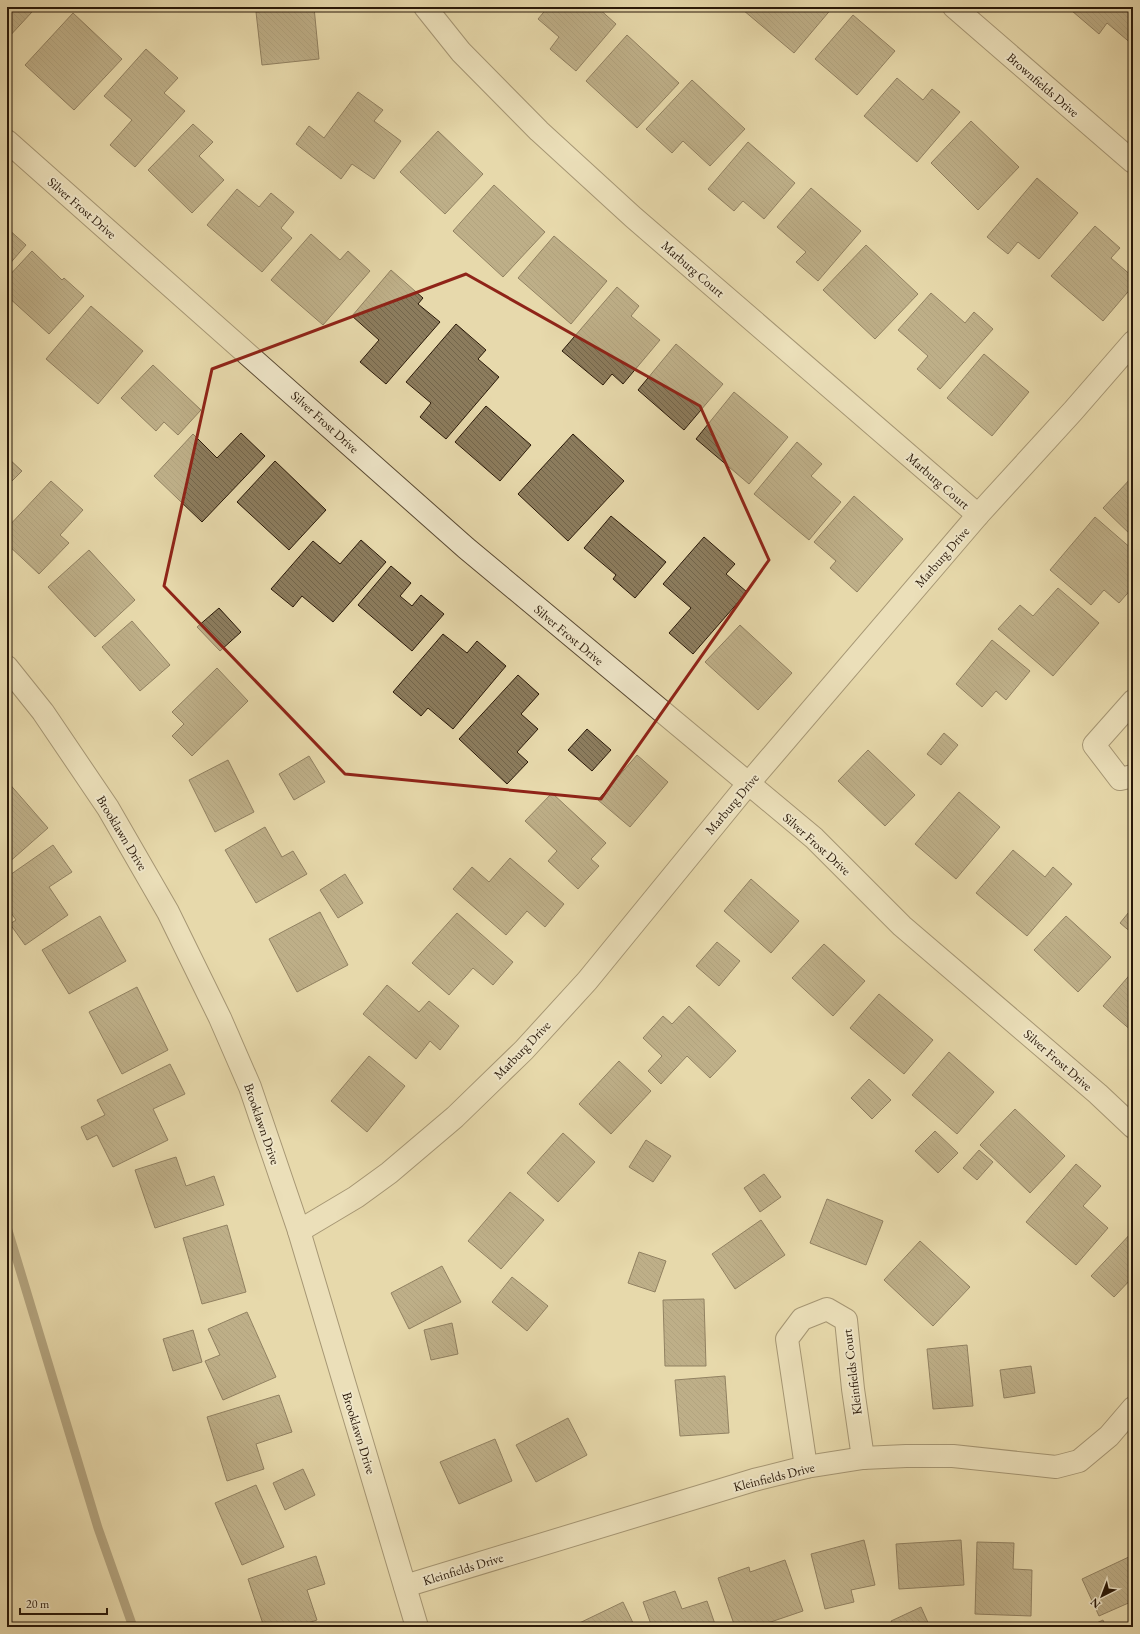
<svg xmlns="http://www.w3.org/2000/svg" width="1140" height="1634" viewBox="0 0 1140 1634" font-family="'EB Garamond',serif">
<defs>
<pattern id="building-back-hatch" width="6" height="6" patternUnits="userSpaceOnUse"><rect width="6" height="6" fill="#8c7c5d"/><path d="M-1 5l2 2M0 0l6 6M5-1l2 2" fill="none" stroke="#72654b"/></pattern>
</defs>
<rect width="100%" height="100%" fill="#e7d9ac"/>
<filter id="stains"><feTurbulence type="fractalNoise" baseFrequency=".005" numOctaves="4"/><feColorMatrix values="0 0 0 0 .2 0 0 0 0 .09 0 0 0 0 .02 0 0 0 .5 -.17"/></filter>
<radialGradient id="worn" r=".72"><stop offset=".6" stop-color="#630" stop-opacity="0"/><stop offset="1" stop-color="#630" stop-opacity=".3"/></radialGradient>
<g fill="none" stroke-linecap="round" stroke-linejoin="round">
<path stroke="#746449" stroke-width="9" d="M7,1227L98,1528L133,1627"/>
</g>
<g fill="url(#building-back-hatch)" stroke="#291808">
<path d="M7,7H27L32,12L7,39Z"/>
<path d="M307,7H314L319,59L262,65L256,12Z"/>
<path d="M515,7H523L519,11Z"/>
<path d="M548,7H597L616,24L576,71L550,49L559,37L538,19Z"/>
<path d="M745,7H833L794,53L743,10Z"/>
<path d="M1076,7H1133V45L1107,23L1099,34L1072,11Z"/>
<path d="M73,13L122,59L74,110L25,65Z"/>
<path d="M853,15L895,51L857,95L815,59Z"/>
<path d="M627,35L679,83L637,128L586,81Z"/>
<path d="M146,49L178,78L164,93L185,111L135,167L110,145L132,120L104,96Z"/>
<path d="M897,78L923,100L932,89L960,112L917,162L864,116Z"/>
<path d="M692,80L745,129L710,166L683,141L672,153L646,129Z"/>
<path d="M358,92L383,110L374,121L401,141L374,179L352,164L341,179L296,144L309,126L324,138Z"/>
<path d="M971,121L1019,167L978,210L931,163Z"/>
<path d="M193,124L213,142L199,156L224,180L192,213L148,170Z"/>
<path d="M438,131L483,174L445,214L400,172Z"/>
<path d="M748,142L795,183L764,219L743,201L734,211L708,189Z"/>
<path d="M1037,178L1078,213L1039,259L1018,242L1008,254L987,237Z"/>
<path d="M494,185L545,232L503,277L453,231Z"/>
<path d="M811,188L861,231L818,281L796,262L806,252L777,227Z"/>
<path d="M237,189L259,207L271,193L294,212L281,228L292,238L262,272L207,225Z"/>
<path d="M1095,226L1120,248L1111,258L1133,277V286L1103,321L1051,276Z"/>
<path d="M7,228L26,245L7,267Z"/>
<path d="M311,234L340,260L348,251L370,271L323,325L271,280Z"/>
<path d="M554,236L607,281L571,324L518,278Z"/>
<path d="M866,245L918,294L875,339L823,290Z"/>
<path d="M32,251L62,280L64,278L84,296L49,334L7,296V278Z"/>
<path d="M391,270L423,298L418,304L440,322L386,384L360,362L379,340L352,316Z"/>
<path d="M617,287L639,306L631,316L660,340L623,384L612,374L603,385L562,351Z"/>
<path d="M931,293L965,323L974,312L993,329L940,389L917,369L928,356L898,330Z"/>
<path d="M91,306L143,351L98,404L46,359Z"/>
<path d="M456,324L486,350L478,359L499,377L446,439L420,417L431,403L406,382Z"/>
<path d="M676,344L723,384L684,430L638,390Z"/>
<path d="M984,354L1029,392L992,436L947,398Z"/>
<path d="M153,365L201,410L178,435L164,422L156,431L121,398Z"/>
<path d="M734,392L788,437L749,484L696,439Z"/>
<path d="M486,406L531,445L500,481L455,442Z"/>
<path d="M241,433L265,456L202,522L154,476L193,434L217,458Z"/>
<path d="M573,434L624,481L568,541L518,494Z"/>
<path d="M797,442L822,464L811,476L841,502L809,540L754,494Z"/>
<path d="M7,457L22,471L7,486Z"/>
<path d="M275,461L326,510L289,550L237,502Z"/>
<path d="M1133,476V537L1103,508Z"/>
<path d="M51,481L83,510L60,535L69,543L39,574L7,544V528Z"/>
<path d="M854,496L903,539L857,592L830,568L836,561L814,542Z"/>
<path d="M611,516L666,562L635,598L613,579L616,575L584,548Z"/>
<path d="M1095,517L1133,550V587L1119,603L1104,590L1091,605L1050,570Z"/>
<path d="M704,537L735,564L726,574L747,592L693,654L669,633L691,608L663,584Z"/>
<path d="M361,540L386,562L333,622L302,596L293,607L271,589L313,541L340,564Z"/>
<path d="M89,550L135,600L95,637L48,587Z"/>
<path d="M391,566L411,583L400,596L412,606L421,595L444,614L412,651L358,605Z"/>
<path d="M1058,588L1099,623L1053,676L998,629L1020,605L1033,616Z"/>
<path d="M219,608L241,632L220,651L197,627Z"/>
<path d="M132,621L170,665L140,691L102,647Z"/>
<path d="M740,625L792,673L758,710L705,662Z"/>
<path d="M443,634L467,653L477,641L506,666L453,729L428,708L421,716L393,692Z"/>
<path d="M992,640L1030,671L1006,700L996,691L982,707L956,684Z"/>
<path d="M217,668L248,701L192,756L172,736L184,724L172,712Z"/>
<path d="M518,675L539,694L521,714L538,729L517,752L528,762L507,784L459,739Z"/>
<path d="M587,729L611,750L592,771L568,750Z"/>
<path d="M944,733L958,745L941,765L927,754Z"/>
<path d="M868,750L915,795L885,826L838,781Z"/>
<path d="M637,755L668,782L630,827L598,800Z"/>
<path d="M309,756L325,782L294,800L279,774Z"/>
<path d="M228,760L254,812L215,832L189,780Z"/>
<path d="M7,781L48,828L7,864Z"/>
<path d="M959,792L1000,827L956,879L915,844Z"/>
<path d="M552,793L606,843L591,859L599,866L578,889L548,861L557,851L525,821Z"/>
<path d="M265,827L282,857L293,851L307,874L256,903L225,850Z"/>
<path d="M53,845L72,872L49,887L68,915L25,945L10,924L16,920L7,907V877Z"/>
<path d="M1013,850L1045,877L1053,867L1072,884L1027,936L976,893Z"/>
<path d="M510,858L564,904L545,927L527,911L506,935L453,889L472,867L489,882Z"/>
<path d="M345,874L363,903L338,918L320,890Z"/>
<path d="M751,879L799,921L771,953L724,911Z"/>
<path d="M1133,907V934L1120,923Z"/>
<path d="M320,912L348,965L297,992L269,939Z"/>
<path d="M457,913L513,962L493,985L473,968L449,995L412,963Z"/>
<path d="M100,916L126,961L69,994L42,950Z"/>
<path d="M1066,916L1111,957L1078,992L1034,950Z"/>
<path d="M717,942L740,961L719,986L696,966Z"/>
<path d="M824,944L865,981L833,1016L792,978Z"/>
<path d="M1133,971V1032L1103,1006Z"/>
<path d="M387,985L419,1012L429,1001L459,1026L440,1050L430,1041L416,1059L363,1014Z"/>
<path d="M137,987L168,1050L122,1074L89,1012Z"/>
<path d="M879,994L933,1040L904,1074L850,1028Z"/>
<path d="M689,1006L736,1051L710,1078L687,1056L661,1084L648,1071L662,1056L643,1038L663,1016L672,1024Z"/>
<path d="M949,1052L994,1092L957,1134L912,1095Z"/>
<path d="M369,1056L405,1086L367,1132L331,1101Z"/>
<path d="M619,1061L651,1091L611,1134L579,1104Z"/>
<path d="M170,1064L185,1094L153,1109L168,1140L113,1167L97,1135L87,1140L81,1127L105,1115L97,1100Z"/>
<path d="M869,1079L891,1100L872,1119L851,1098Z"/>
<path d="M1015,1109L1065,1156L1030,1193L980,1145Z"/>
<path d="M935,1131L958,1153L938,1173L915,1151Z"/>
<path d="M563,1133L595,1162L558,1202L527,1173Z"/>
<path d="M646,1140L671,1156L653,1182L629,1167Z"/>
<path d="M979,1150L993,1162L977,1180L963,1168Z"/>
<path d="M176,1157L186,1186L214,1176L224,1205L155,1228L135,1170Z"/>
<path d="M1076,1164L1101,1186L1083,1206L1108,1228L1076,1265L1026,1222Z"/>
<path d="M764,1174L781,1197L760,1212L744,1188Z"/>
<path d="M510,1192L544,1220L501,1269L468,1241Z"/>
<path d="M827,1199L883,1221L866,1265L810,1243Z"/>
<path d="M761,1220L785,1255L735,1289L712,1254Z"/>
<path d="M227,1225L246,1292L202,1304L183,1238Z"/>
<path d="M1133,1231V1277L1114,1297L1091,1276Z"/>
<path d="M920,1241L970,1287L933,1326L884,1280Z"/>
<path d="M639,1252L666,1261L655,1292L628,1283Z"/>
<path d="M442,1266L461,1302L409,1329L391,1293Z"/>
<path d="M512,1277L548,1306L527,1331L492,1302Z"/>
<path d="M704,1299L706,1366H665L663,1300Z"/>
<path d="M247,1312L276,1377L223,1400L205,1361L220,1355L208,1329Z"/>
<path d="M452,1323L458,1354L431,1360L424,1330Z"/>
<path d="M193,1330L202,1362L173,1371L163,1339Z"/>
<path d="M967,1345L973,1406L933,1409L927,1349Z"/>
<path d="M1031,1366L1035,1393L1004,1398L1000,1370Z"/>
<path d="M725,1376L729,1433L680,1436L675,1380Z"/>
<path d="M279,1395L292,1432L256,1444L264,1469L227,1481L207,1417Z"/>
<path d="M568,1418L587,1455L536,1482L516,1445Z"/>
<path d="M495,1439L512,1481L459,1504L440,1462Z"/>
<path d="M303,1469L315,1495L285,1510L273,1483Z"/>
<path d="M256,1485L284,1547L242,1565L215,1503Z"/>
<path d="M864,1540L875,1585L851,1590L854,1602L825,1609L811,1554Z"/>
<path d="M961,1540L964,1585L899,1589L896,1544Z"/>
<path d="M977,1542L1014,1543L1013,1569L1032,1570L1031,1616L975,1614Z"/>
<path d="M1133,1555V1601L1099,1616L1082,1579Z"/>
<path d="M316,1556L325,1584L307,1590L317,1620L295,1627H264L248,1579Z"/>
<path d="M785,1560L803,1611L756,1627H735L718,1578L749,1567L750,1572Z"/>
<path d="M675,1591L682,1609L707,1601L716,1627H652L643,1602Z"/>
<path d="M623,1602L635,1627H571Z"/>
<path d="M921,1607L930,1627H894L891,1621Z"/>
<path d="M1103,1620L1106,1627H1088Z"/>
</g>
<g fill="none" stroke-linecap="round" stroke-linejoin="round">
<g stroke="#584831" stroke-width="24">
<g id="minor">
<path d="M425,7L461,52L539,131L633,217L978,515"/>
<path d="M954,7L1133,162"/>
<path d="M7,141L466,548L814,838L902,926L1098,1094L1133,1127"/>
<path d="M7,667L43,712L108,808L168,912L220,1018L250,1087L299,1231L417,1627"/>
<path d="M1133,701L1094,745L1120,779L1133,776"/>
<path d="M299,1231L356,1197L389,1173L455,1117L524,1050L587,981L748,784L978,515L1073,411L1133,342"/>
<path d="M806,1467L787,1339L802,1319L827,1309L846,1320L853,1389L863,1458"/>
<path d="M405,1586L754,1480L806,1467L863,1458L906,1456H953L1056,1467L1079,1461L1109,1436L1133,1408"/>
</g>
</g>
<use href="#minor" stroke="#efe6c9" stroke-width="22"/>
</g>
<path d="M0 0H1140V1634H0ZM466,274L700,406L769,560L601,799L345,774L164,586L212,369Z" fill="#e7d9ac" fill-opacity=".55" fill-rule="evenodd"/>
<path fill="none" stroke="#8f2418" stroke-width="3" stroke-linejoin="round" d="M466,274L700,406L769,560L601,799L345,774L164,586L212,369Z"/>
<g text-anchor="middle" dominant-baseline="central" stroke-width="4" stroke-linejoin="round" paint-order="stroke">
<g font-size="13" fill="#291808" stroke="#efe6c9">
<text transform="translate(1043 85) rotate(41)">Brownfields Drive</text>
<text transform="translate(82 208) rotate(41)">Silver Frost Drive</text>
<text transform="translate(693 269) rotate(41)">Marburg Court</text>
<text transform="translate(325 422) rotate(42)">Silver Frost Drive</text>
<text transform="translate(938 481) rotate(41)">Marburg Court</text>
<text transform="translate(942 557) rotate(-49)">Marburg Drive</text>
<text transform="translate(569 635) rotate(40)">Silver Frost Drive</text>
<text transform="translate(732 804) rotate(-50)">Marburg Drive</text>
<text transform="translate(122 833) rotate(59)">Brooklawn Drive</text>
<text transform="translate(817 844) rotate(42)">Silver Frost Drive</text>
<text transform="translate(522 1050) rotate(-46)">Marburg Drive</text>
<text transform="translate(1058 1060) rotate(41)">Silver Frost Drive</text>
<text transform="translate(262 1124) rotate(71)">Brooklawn Drive</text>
<text transform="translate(852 1372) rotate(-97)">Kleinfields Court</text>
<text transform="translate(359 1433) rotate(73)">Brooklawn Drive</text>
<text transform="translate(774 1477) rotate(-14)">Kleinfields Drive</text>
<text transform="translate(463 1569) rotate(-17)">Kleinfields Drive</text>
</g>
</g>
<rect width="1140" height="1634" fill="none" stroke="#e7d9ac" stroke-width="24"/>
<rect x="8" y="8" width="1124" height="1618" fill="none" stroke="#291808" stroke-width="2"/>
<rect x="12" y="12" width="1116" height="1610" fill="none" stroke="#291808"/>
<g transform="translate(1102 1596) rotate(222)" stroke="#efe6c9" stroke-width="3" paint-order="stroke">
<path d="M0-3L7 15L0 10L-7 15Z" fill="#291808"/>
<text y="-6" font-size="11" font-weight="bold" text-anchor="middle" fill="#291808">N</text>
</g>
<path d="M20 1608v6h87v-6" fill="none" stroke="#291808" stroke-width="2"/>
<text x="26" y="1608" font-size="12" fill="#291808" stroke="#efe6c9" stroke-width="3" paint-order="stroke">20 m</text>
<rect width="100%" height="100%" filter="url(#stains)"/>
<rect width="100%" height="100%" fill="url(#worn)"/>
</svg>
